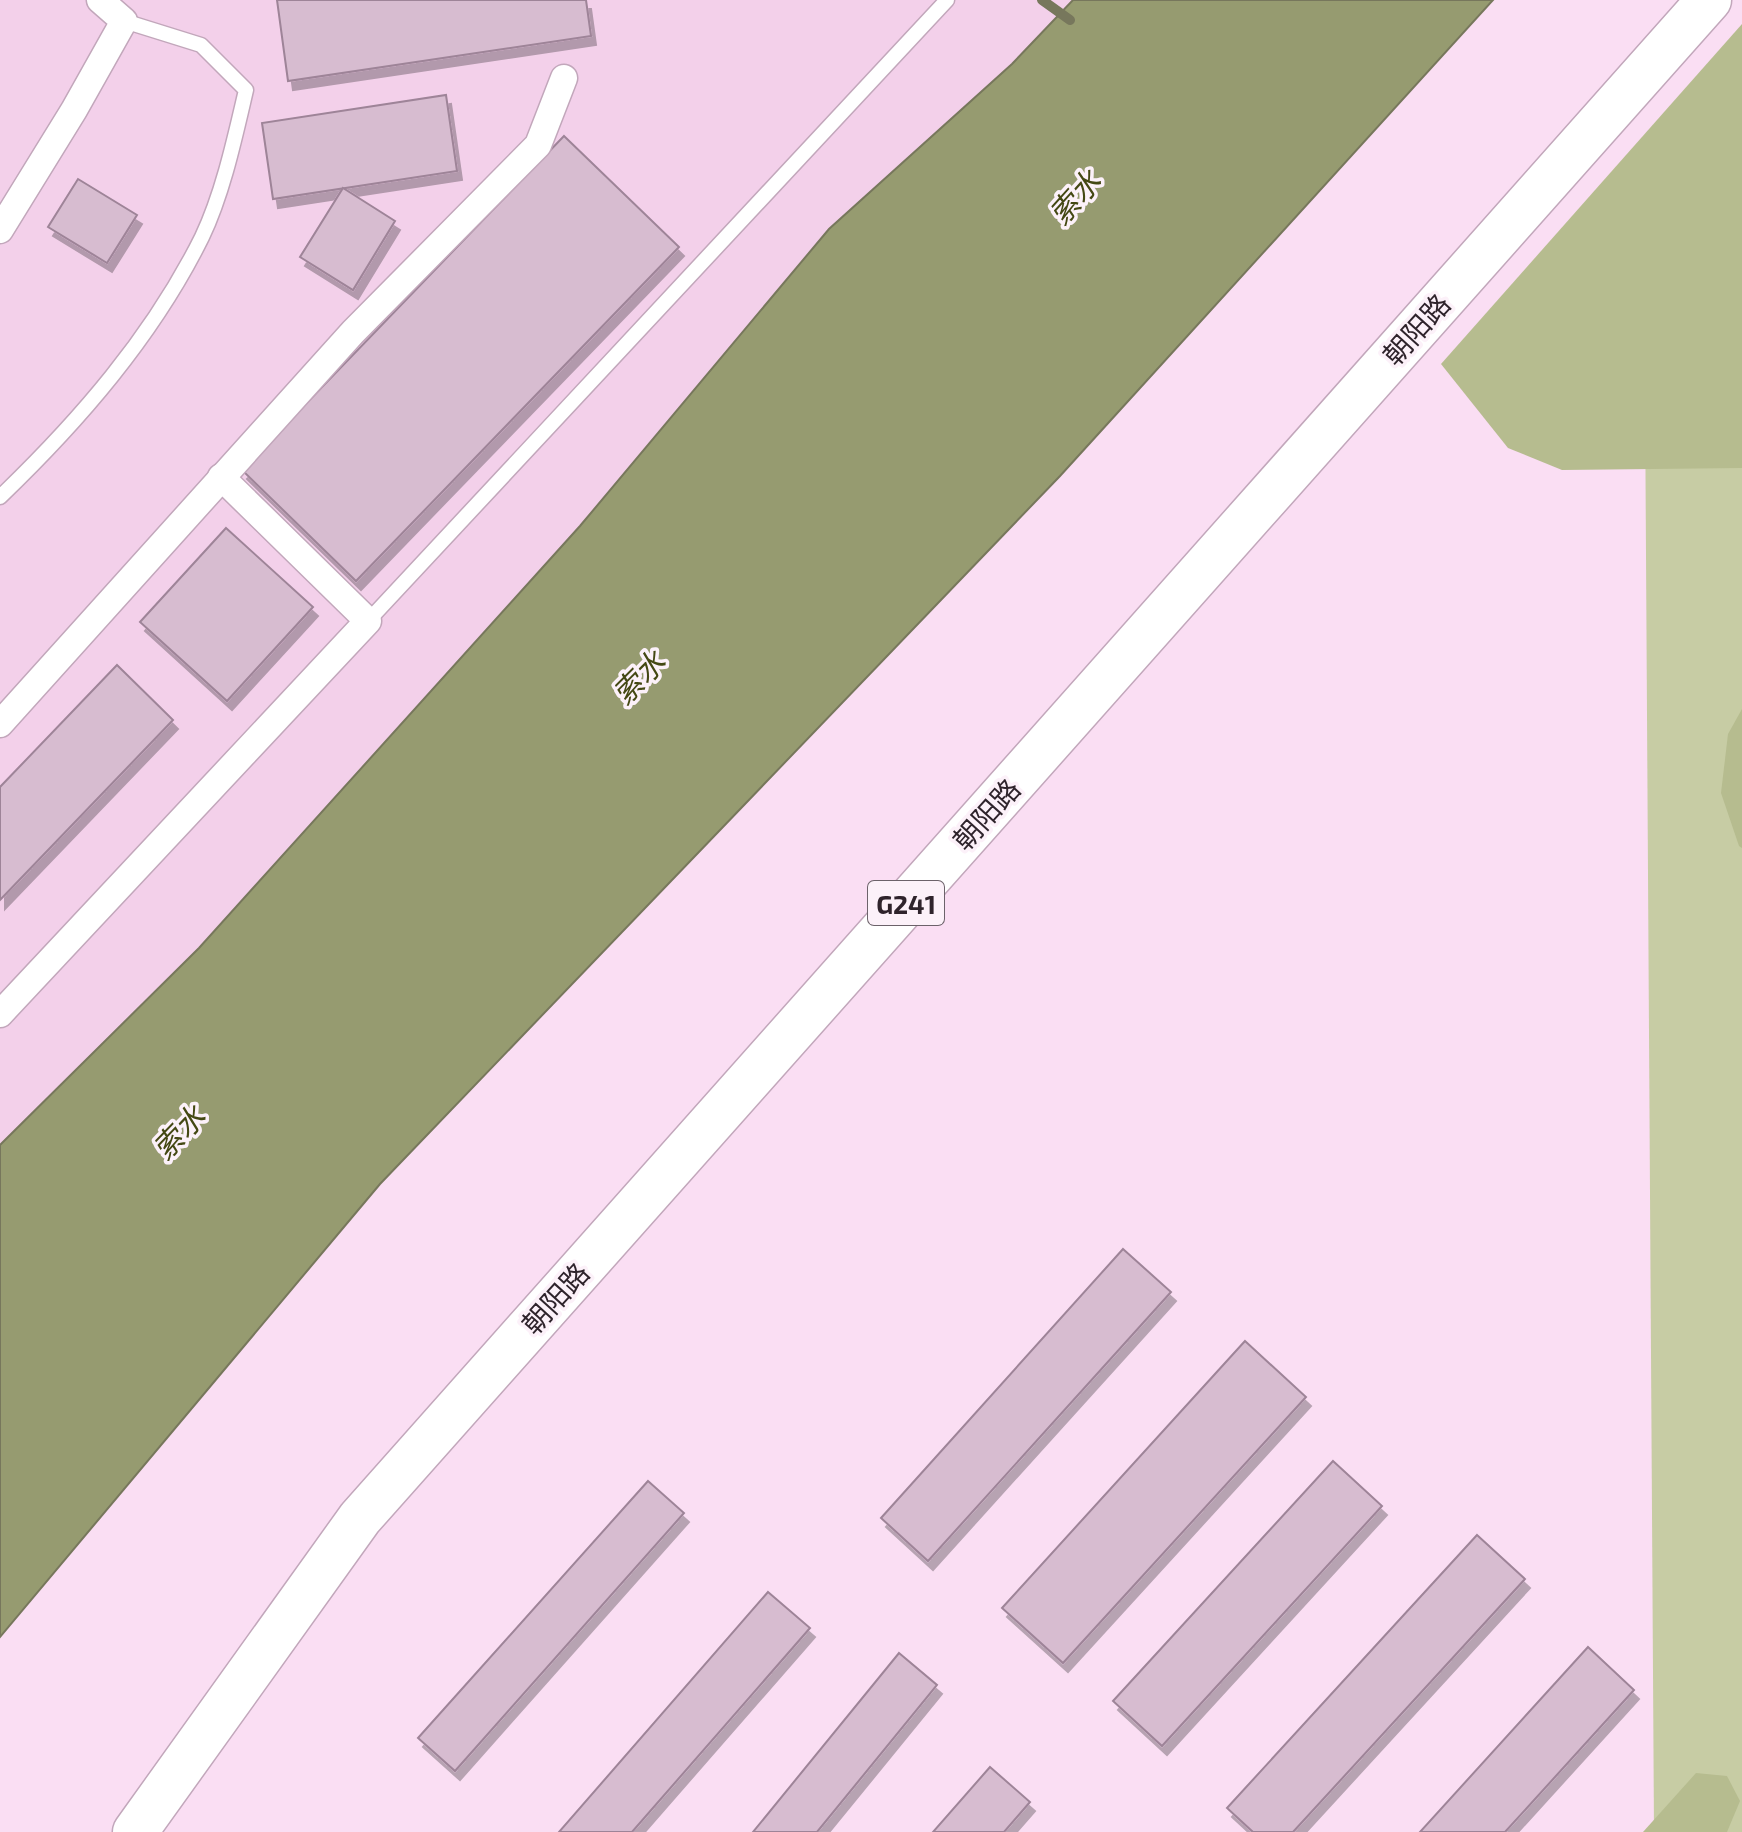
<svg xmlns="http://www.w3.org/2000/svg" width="1742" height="1832" viewBox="0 0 1742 1832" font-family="'Exo 2','Noto Sans SC',sans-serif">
<defs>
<filter id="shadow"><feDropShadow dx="5" dy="9" stdDeviation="0" flood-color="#0004"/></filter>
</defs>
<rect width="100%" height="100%" fill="#fadef3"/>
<path fill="#f3d0ea" d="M0,0H1073L1012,64L829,229L580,526L199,948L0,1145Z"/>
<path fill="#c7cca4" d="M1742,136V1832H1654L1644,234Z"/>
<g fill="#b6bc8f">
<path d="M1742,24V468L1562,470L1508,448L1441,364Z"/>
<path d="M1742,709V848L1739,846L1721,793L1728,734Z"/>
<path d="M1696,1773L1727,1776L1740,1801L1727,1832H1643Z"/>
</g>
<path fill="#969b70" stroke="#77775c" stroke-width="2" d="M1073,0H1493L1060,476L380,1184L0,1637V1145L199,948L580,526L829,229L1012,64Z"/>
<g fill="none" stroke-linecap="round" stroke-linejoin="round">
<path stroke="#77775c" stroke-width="10" d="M1042,0L1070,20"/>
</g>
<g fill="#d7bcd0" stroke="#9e8498" stroke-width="2" filter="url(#shadow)">
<path d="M277,0H586L591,36L288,81Z"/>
<path d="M446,95L457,171L273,199L262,123Z"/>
<path d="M564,136L679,247L356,581L242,470Z"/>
<path d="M78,179L137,215L107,263L48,227Z"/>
<path d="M343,188L395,221L353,290L300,257Z"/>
<path d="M226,528L313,607L227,701L140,622Z"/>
<path d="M117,665L173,720L0,900V787Z"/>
<path d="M1123,1249L1171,1292L928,1561L881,1518Z"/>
<path d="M1245,1341L1306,1397L1063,1663L1002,1608Z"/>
<path d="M1333,1461L1382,1506L1162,1746L1113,1701Z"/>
<path d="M648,1481L684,1513L455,1771L418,1738Z"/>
<path d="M1477,1535L1525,1579L1293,1832H1253L1227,1808Z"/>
<path d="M768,1592L810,1628L632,1832H559Z"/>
<path d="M1588,1647L1634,1690L1505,1832H1420Z"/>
<path d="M899,1653L937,1685L817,1832H753Z"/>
<path d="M990,1767L1030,1802L1004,1832H933Z"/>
</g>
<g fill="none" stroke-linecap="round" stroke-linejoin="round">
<g stroke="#c2a7bb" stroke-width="17">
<g id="lane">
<path d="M0,497C79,421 153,336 202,237C223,193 235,137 246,90L201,45L124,21"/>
<path d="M368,621L947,0"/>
</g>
</g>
<g stroke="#c2a7bb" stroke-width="29">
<g id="street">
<path d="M0,230L74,110L124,21L100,0"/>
<path d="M0,724L353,332L538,145L564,78"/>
<path d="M0,1014L368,621L221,477"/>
</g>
</g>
<g stroke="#c2a7bb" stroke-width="47">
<path id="highway" d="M135,1832L360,1518L1709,0"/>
</g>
<use href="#lane" stroke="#fff" stroke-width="14"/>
<use href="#street" stroke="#fff" stroke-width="26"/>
<use href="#highway" stroke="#fff" stroke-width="44"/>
</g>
<g text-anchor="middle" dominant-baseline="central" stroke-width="7" stroke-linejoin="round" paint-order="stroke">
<rect fill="#fcf1f9" stroke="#6c626a" stroke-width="2" x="868" y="881" width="76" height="44" rx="6"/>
<g font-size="26" font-weight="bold" fill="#2f242c">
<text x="906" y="903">G241</text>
</g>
<g font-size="28" fill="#2f242c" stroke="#fcf1f9">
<text transform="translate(1416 329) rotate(-48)">朝阳路</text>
<text transform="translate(986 814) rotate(-48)">朝阳路</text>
<text transform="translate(555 1298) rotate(-48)">朝阳路</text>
</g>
<g font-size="30" font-style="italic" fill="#444813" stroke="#fcf1f9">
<text transform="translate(1074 197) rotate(-48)">索水</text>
<text transform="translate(638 677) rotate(-45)">索水</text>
<text transform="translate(178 1132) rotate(-46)">索水</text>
</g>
</g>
</svg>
